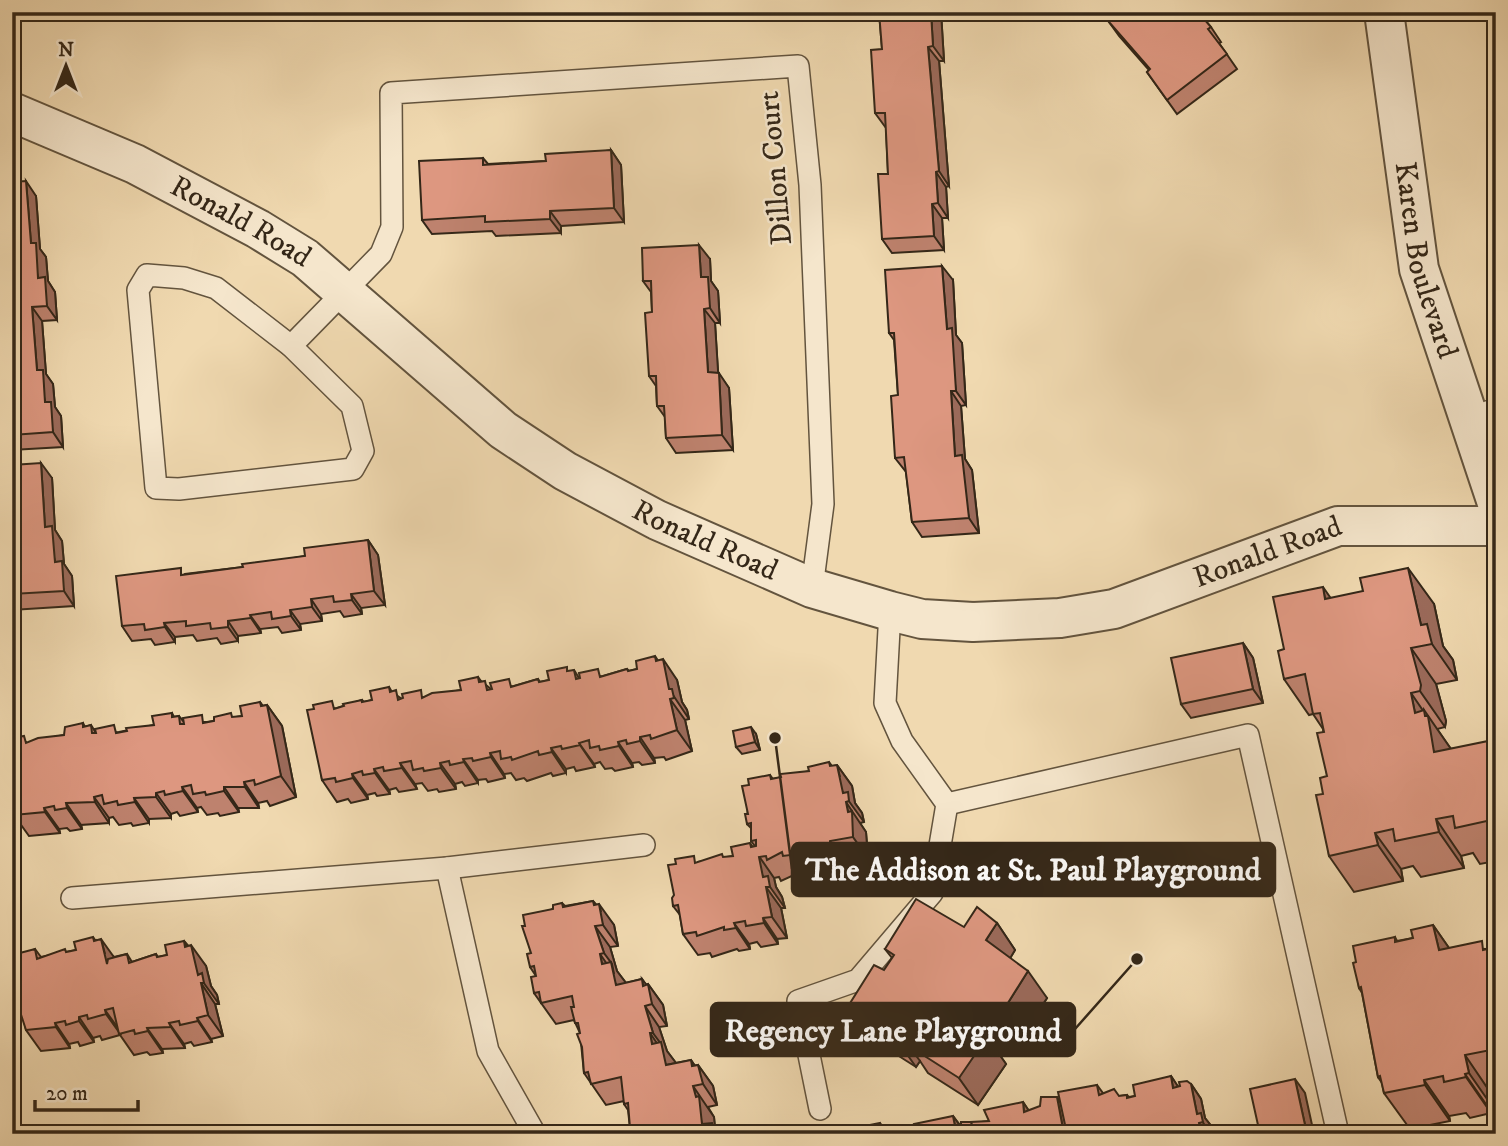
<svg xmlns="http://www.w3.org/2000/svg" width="1508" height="1146" viewBox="0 0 1508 1146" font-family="'IM FELL DW Pica',serif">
<rect width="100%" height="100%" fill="#f0d9b0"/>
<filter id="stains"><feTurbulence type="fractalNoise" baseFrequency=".00286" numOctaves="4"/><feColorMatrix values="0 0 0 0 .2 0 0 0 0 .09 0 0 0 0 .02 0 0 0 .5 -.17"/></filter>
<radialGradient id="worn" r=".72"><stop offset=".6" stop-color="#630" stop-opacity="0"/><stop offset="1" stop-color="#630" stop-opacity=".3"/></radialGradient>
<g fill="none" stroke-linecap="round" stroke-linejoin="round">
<g stroke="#63543e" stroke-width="24">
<g id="lane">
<path d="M147,275L184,278L216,288L291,346L352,406L363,451L353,469L179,489L156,488L138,290Z"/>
<path d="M291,346L381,254L392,227L391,93L798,66L810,185L823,504L812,588"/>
<path d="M1470,418L1496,409"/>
<path d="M947,804L1248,735L1338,1134"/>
<path d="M447,868L488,1051L535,1134"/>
<path d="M72,898L447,868L644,845"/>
<path d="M820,1109L798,1001L858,980L932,893L947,804L902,741L885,703L890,611"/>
</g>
</g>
<g stroke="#63543e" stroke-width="42">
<g id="street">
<path id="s1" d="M1384,12L1419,269L1496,500"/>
<path id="s2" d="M12,112L135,164L258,229L305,258L503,430L565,471L657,520L812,588L890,611L922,619L973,622L1060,618L1114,609L1338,526H1496"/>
</g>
</g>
<use href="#lane" stroke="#f5e6cc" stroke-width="21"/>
<use href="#street" stroke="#f5e6cc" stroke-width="38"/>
</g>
<g fill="#be826e" stroke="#342718" stroke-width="2">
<path d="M879,12H941L944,61H939L949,186L946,187L948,218H942L944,250L892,253L882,239L888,174L886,128L875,113L882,49Z"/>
<path d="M1114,12H1198L1211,27L1221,42L1219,43L1237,69L1177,114L1147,72L1149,70L1119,36L1109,22L1117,16Z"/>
<path d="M611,150L621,165L624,222L561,226V233L496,236L492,231L432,234L422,220L483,158L488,164L546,161Z"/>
<path d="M12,182L36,196L40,249L46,257L48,281L55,292L57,320L42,321L46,374L53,384L55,407L61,416L63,447L12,450Z"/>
<path d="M710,259L711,281L718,291L720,323H715L718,373L729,388L733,450L676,453L666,438L665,417L657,406L656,386L649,376L652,312L651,292L643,281Z"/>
<path d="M953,280L956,335L962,343L966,405L961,406L965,459L972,470L979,533L922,537L912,522L906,472L895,458L898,395L894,340L889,333Z"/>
<path d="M12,465L52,478L55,530L62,541L64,564L72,576L74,606L12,610Z"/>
<path d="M368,540L378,555L385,605L361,608L362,614L344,617L340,611L321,614L322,621L300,624L301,630L282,633L278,627L260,629L261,633L238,636V641L221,644L217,638L197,641L193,635L175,637V642L155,645L151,639L132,641L122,626L185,574L243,567L305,556Z"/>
<path d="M1330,598L1434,604L1443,646L1453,660L1457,680L1436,684L1446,721L1445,727L1437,729L1451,749L1496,743V861L1480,864L1473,853L1461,856L1464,868L1421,877L1413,866L1401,869L1403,881L1354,892L1329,856L1323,794L1327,776L1323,729L1313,714L1309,715L1284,679V649Z"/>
<path d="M1243,643L1253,658L1263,703L1191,718L1181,704Z"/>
<path d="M658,661L677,680L682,702L687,710L689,719L685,720L692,751L666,760L664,757L654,758L655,763L642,765L639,762L632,763L633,767L615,771L612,768L605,769L600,762L594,764L595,767L576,771L574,767L566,769V773L553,776L551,773L527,781L524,778L516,780L511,773L504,774L505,778L488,782L486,779L478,780V783L465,786L462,782L455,784L456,789L439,792L437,789L428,791L422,783L415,784L417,789L399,792L396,788L389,790L390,794L377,796L375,793L367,795L368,799L351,803L348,799L337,802L322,780L314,709L337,708L362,700L364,702L372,700L389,687L392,692L402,699L425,697L461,690L478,677L481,681L491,689L514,686L538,679L540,682L549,680L574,670L579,678L603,676L627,669L629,671L637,669Z"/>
<path d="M260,702L263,706L267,705L282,726L296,797L270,806L267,801L258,803L259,808H238L239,812L220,816L218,813L207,815L201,807L197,808L198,812L180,816L177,812L171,814V818L149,819V823L133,826L131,823L119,825L113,817L109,818V823L81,825L82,829L70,831L67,828L59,829L60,833L29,836L14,815L29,742L64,735L83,723L85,727L91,725L96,733L119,732L154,725L172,713L174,717L179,716L184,722H207L242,716Z"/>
<path d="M756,734L760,750L742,754L736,747Z"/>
<path d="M837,765L852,786L855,803L862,813L864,822L860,823L866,832L868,858L845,862V867L826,866L827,871L805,872L806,876L798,877L796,874L781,881L779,877L774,878L776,887L782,897L785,908H781L787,938L777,939L778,944L761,947L757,942L749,944L750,949L739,951L737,949L712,957L710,953L698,955L683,934L680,915L673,906L698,862L733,856L755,846L751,841V828L747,824L749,785L770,775L773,779Z"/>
<path d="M593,901L614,925L618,946L610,947L617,971L626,983L642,979L646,985L648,984L663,1005L667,1026L659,1027L667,1051L676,1063L691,1060L695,1066L698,1065L713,1086L717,1105L708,1107L714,1117L715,1128L719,1134H634L630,1128L628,1110L624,1104V1101L606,1105L584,1073L580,1033L574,1020L556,1024L534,993L536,976L530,967L531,953L525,926L562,903L565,906Z"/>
<path d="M997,923L1015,950L1010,958L1047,998L1014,1049L1005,1043L999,1054L1006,1064L978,1105L928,1073L920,1061L916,1067L866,1035L847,1008L884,970L892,958L885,949L964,927Z"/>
<path d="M1433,925L1449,948L1487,949L1496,947V1090L1490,1092L1494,1109L1490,1110L1491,1113L1470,1118L1466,1113L1449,1116L1450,1121L1410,1129L1384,1093L1382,1083L1378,1077L1362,993L1359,988L1356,962L1395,937L1397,941L1413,938Z"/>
<path d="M96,940L114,957L127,954L132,962L156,954L158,957L167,955L184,941L206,966L211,986L217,995L219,1004H215L223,1036L211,1039L212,1042L194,1046L191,1042L184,1044L185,1048L162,1049L163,1053L150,1055L147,1052L134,1055L120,1035L102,1040L100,1036L93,1038L94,1042L80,1046L78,1042L69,1044L70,1048L41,1051L26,1030L17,988V959L35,949L41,957L76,950Z"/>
<path d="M1171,1076L1178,1087L1191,1084L1201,1099L1205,1118L1212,1127L1213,1134H917L953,1116L960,1125L989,1121L1023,1102L1029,1111L1060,1103L1097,1085L1103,1093L1119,1096L1127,1095L1129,1097L1135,1096Z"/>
</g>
<g fill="#9b6a5a" stroke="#342718" stroke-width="2">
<path d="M931,12H941L944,61L933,46Z"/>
<path d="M928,47L939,61L949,186L939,171Z"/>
<path d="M611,150L621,165L624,222L614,208Z"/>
<path d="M936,172L946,187L948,218L938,203Z"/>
<path d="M26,181L36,196L40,249L46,257L48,281L55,292L57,320L47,306L38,278L31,243Z"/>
<path d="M932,204L942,218L944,250L934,236Z"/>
<path d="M550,211L561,226V233L550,219Z"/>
<path d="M699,245L710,259L711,281L718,291L720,323L710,308L701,277Z"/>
<path d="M942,266L953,280L956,335L962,343L966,405L956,391L947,329Z"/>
<path d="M32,307L42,321L46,374L53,384L55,407L61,416L63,447L53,432L37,370Z"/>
<path d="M704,309L715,323L719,386L708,372Z"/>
<path d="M719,373L729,388L733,450L722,435Z"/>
<path d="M951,391L961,406L965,459L972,470L979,533L969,518L955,456Z"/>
<path d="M41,463L52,478L55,530L62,541L64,564L72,576L74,606L64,591L45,527Z"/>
<path d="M368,540L378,555L385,605L374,591Z"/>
<path d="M1408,568L1434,604L1443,646L1453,660L1457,680L1432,644L1421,625Z"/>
<path d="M1323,587L1348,623L1325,599Z"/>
<path d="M351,594L361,608L362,614L352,600Z"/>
<path d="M311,599L321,614L322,621L312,607Z"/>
<path d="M290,610L300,624L301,630L291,616Z"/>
<path d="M250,615L260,629L261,633L251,618Z"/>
<path d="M228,621L238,636V641L228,627Z"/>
<path d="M164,623L175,637V642L165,627Z"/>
<path d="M1243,643L1253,658L1263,703L1253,689Z"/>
<path d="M1411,648L1436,684L1446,721L1445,727L1420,691Z"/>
<path d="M655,656L665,671L663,659L677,680L682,702L687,710L689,719L669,689L656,661Z"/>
<path d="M1411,693L1424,712V710L1453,752H1434L1415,713Z"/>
<path d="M670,699L685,720L692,751L677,730Z"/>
<path d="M260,702L269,716L267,705L282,726L296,797L281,776Z"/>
<path d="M751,727L756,734L760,750L755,742Z"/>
<path d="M640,737L654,758L655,763L640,741Z"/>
<path d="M618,742L632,763L633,767L619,746Z"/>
<path d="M579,743L594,764L595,767L580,745Z"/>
<path d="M551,748L566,769V773L552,752Z"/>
<path d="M490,753L504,774L505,778L491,757Z"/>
<path d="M463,759L478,780V783L464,762Z"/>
<path d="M829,762L840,777L837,765L852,786L855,803L862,813L864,822L843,793Z"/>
<path d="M400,763L415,784L417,789L402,768Z"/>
<path d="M440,763L455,784L456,789L441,768Z"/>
<path d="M374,769L389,790L390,794L375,773Z"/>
<path d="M352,774L367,795L368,799L353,778Z"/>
<path d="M244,782L258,803L259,808L245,787Z"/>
<path d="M182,787L197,808L198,812L183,791Z"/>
<path d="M224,787L238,808L239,812L224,791Z"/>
<path d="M156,793L171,814V818L156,797Z"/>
<path d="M94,797L109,818V823L95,802Z"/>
<path d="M134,798L149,819V823L135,802Z"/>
<path d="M846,802L866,832L868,858L853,837Z"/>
<path d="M66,803L81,825L82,829L67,808Z"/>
<path d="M44,808L59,829L60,833L45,812Z"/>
<path d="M1436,819L1461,856L1464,868L1439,832Z"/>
<path d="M1375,833L1401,869L1403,881L1378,845Z"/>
<path d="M830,841L845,862V867L830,846Z"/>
<path d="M750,843L774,878L776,887L782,897L785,908L763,877Z"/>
<path d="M812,845L826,866L827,871L813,850Z"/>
<path d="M790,851L805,872L806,876L791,855Z"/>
<path d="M766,887L781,908L787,938L772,917Z"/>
<path d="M593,901L601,912L599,904L614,925L618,946L603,925L594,905Z"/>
<path d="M763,918L777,939L778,944L764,923Z"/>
<path d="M734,923L749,944L750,949L736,928Z"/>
<path d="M997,923L1015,950L1005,967L986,940Z"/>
<path d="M1433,925L1458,961L1439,950Z"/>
<path d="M595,926L610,947L617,971L626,983L631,1006L602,964L600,954L614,974L612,964L604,953Z"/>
<path d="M93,937L105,954L101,939L116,960L107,964Z"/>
<path d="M184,941L193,954L191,945L206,966L211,986L217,995L219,1004L198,975L185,947Z"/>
<path d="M1028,971L1047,998L1014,1049L996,1022Z"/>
<path d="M642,979L649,988L648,984L663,1005L667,1026L652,1004L643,986Z"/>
<path d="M201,983L215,1004L223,1036L208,1015Z"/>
<path d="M645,1006L659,1027L667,1051L676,1063L666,1065L652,1044L650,1033L663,1052L661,1044L653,1033Z"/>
<path d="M105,1010L120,1031L121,1035L106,1014Z"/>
<path d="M986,1016L1005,1043L999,1054L1006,1064L978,1105L959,1078L977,1031Z"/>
<path d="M79,1017L93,1038L94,1042L79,1021Z"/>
<path d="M197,1018L211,1039L212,1042L198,1021Z"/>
<path d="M55,1023L69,1044L70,1048L56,1027Z"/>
<path d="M169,1023L184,1044L185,1048L171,1027Z"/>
<path d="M147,1028L162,1049L163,1053L148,1031Z"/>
<path d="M904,1031L918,1052L909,1046L920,1061L916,1067L897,1040Z"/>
<path d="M1465,1055L1490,1092L1494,1109L1469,1073Z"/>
<path d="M691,1060L700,1073L698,1065L713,1086L717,1105L703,1084L692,1066Z"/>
<path d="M1465,1074L1490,1110L1491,1113L1466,1077Z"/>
<path d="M1171,1076L1181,1091L1173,1088Z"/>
<path d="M1295,1079L1305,1093L1314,1134H1307Z"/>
<path d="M1424,1080L1449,1116L1450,1121L1425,1085Z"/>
<path d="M1191,1084L1201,1099L1205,1118L1212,1127L1213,1134H1211L1197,1114Z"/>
<path d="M693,1086L714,1117L715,1128L719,1134H709L702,1124Z"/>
<path d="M1057,1097L1071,1119L1075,1134H1064Z"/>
<path d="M1023,1102L1037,1123L1024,1112Z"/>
<path d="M953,1116L963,1130L955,1126Z"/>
<path d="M880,1123L888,1134H882Z"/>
<path d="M1199,1123L1207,1134H1201Z"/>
</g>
<g fill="#dd9780" stroke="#342718" stroke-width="2">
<path d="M879,12H931L933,46L928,47L939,171L936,172L938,203L932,204L934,236L882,239L878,174H888L885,113H875L871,50L882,49Z"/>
<path d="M1115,12H1198L1211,27L1208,29L1227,54L1167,100L1147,72L1150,69L1109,22L1117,15Z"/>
<path d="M611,150L614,208L550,211V219L485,222V216L422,220L419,161L483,158V165L546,161L545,154Z"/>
<path d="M26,181L31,243H36L38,278L45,277L47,306L32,307L37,370H43L45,402H51L53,432L12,435V182Z"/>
<path d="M699,245L701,277H708L710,308L704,309L708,372L719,373L722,435L666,438L664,406H657L656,376H649L645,313L652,312L651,281H643L642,248Z"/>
<path d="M942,266L947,329L952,328L956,391H951L955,456L962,455L969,518L912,522L904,457L895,458L891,396L898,395L894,333H889L885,270Z"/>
<path d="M41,463L45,527L52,526L55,562L62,561L64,591L12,594V465Z"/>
<path d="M368,540L374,591L351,594L352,600L334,602L333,596L311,599L312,607L290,610L291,616L272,619L271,612L250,615L251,618L228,621V627L211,629L210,623L186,626V621L164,623L165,627L145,630L144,624L122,626L116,576L181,568V575L243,567L242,564L305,556L304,548Z"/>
<path d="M1408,568L1421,625L1427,624L1432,644L1411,648L1421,685L1420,691L1411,693L1415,713L1424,710L1425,716H1428L1434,752L1493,740L1496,751V762L1492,763L1496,780V819L1455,828L1453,816L1436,819L1439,832L1395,841L1393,829L1375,833L1378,845L1329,856L1316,795L1323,794L1320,778L1327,776L1317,733L1324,732L1320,713L1313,714L1305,674L1284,679L1278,651L1284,649L1273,597L1323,587L1325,599L1363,591L1360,578Z"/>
<path d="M1243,643L1253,689L1181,704L1171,658Z"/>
<path d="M655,656L656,661L663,659L669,689H672L674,698L670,699L677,730L651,739L650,735L640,737V741L627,744L626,740L618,742L619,746L600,750L599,746L590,748L589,740L579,743L580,745L562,749L561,746L551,748L552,752L539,755L538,751L512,760L511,757L501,759L500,751L490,753L491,757L473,761L472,758L463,759L464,762L450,765L449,761L440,763L441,768L424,771L423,768L413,770L411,761L400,763L402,768L384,771L383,767L374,769L375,773L363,775L362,771L352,774L353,778L336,782L335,778L322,780L307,710L314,709L313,705L332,701L334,709L344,706L343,704L362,700V702L372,700L370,691L389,687L390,692L396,690L398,700L403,698L402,694L421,690L422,698L432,693L461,690L459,681L478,677L479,682L485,681L487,690L492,689L490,683L509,679L511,687L538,679L539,682L549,680L547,671L567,667V671L574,670L576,679L580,678L579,673L598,669L600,677L627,669L628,671L637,669L636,661Z"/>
<path d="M260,702L261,706L267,705L281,776L255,785L254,780L244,782L245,787H224V791L206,795L205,792L193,794L191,785L182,787L183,791L165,795L164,791L156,793V797L134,798L135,802L118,805L117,801L104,804L102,795L94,797L95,802L66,803L67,808L55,810L54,806L44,808L45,812L14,815L12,804V738L24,736L26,743L38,738L64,735L65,727L83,723V727L91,725L92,733H96L95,729L114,725L116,733L127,731L126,728L154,725L152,716L172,713V717L179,716L180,724H184L183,718L202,715L203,723L214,721V717L231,713L232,717L242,716L240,706Z"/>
<path d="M751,727L755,742L736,747L733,731Z"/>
<path d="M829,762L830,766L837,765L843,793L848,792L849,801L846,802L848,812L852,811L853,837L830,841V846L812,845L813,850L790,851L791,855L783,856L782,852L767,860L766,856L759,857L763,877L768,876L770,887H766L772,917L763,918L764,923L746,926L745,921L734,923L736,928L724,930V927L697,936L696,932L683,934L678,905L673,906L672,898L674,895L668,865L676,864L675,859L694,856L695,863L722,854L723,857L733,856L731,847L750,843L751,847L756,846V840L751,841V823L747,824L745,814H748L742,786L749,785L748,779L770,775L771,779L781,777L780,774L809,771L808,767Z"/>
<path d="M916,899L964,927L977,907L997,923L986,940L1028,971L996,1022L986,1016L977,1031L987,1037L959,1078L909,1046L915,1038L904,1031L897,1040L847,1008L874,965L884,970L894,955L885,949Z"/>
<path d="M593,901L594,905L599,904L603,925L595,926L604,953L600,954L602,964L611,962L616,985L642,979L643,986L648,984L652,1004L645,1006L653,1033H650L652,1044L661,1042L666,1065L691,1060L692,1066L698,1065L703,1084L693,1086L696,1097L699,1096L702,1124L712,1123L714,1134H634L633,1127L630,1128L628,1103L624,1104L621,1077L591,1084L588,1072L584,1073L582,1047L577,1034L580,1033L578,1023H575L571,1007H574L572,996L541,1003L539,992L534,993L531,977L536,976L534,966L530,967L527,954L531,953L522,926H525L523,915L553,909V905L562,903L563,907Z"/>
<path d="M1433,925L1439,950L1482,941L1483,950L1496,947V1049L1465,1055L1469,1073L1465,1074L1466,1077L1444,1082L1443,1076L1424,1080L1425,1085L1384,1093L1380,1076L1378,1077L1361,987L1359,988L1353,963L1356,962L1353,946L1395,937V942L1413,938L1411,930Z"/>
<path d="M93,937L94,941L101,939L107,964L108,959L127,954L129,963L156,954L157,957L167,955L165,945L184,941L185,947L191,945L198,975L202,973L204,983H201L208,1015L197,1018L198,1021L180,1025L179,1021L169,1023L171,1027L147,1028L148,1031L135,1034L134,1030L119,1034L113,1008L105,1010L106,1014L88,1019L87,1015L79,1017V1021L66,1025L65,1021L55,1023L56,1027L26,1030L13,990L17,988L12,968V960L17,959L16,954L35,949L37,959L65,949L66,952L76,950L74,942Z"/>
<path d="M1171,1076L1173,1088L1180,1086L1179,1082L1187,1081L1191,1084L1197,1114L1201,1113L1203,1122L1199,1123L1201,1134H1067L1058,1092L1097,1085L1099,1095L1114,1089L1119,1096L1127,1095V1098L1135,1096L1133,1085Z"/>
<path d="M1295,1079L1307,1134H1260L1250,1089Z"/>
<path d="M1041,1097H1057L1064,1134H974L971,1122L989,1121L984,1110L1023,1102L1024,1112L1040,1106Z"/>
<path d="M953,1116L955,1126L961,1125V1122H971L974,1134H917L914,1124Z"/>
<path d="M880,1123L882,1133L897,1128L900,1134H841L840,1131Z"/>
</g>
<g text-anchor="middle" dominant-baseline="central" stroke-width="5" stroke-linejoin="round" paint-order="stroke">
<g font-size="30" fill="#342718" stroke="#f5e6cc">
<text transform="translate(776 168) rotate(-95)">Dillon Court</text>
<text stroke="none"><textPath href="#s2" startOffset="254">Ronald Road</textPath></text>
<text stroke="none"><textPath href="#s1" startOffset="252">Karen Boulevard</textPath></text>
<text stroke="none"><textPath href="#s2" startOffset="821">Ronald Road</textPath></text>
<text stroke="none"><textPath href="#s2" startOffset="1409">Ronald Road</textPath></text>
</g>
</g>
<path fill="none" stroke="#342718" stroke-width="2.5" d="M775 738L792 869M1137 959L1075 1029"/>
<g fill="#342718" stroke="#f5e6cc" stroke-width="2.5">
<circle cx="775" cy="738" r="7"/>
<circle cx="1137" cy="959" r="7"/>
</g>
<g fill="#342718" stroke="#342718" stroke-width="2.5">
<rect x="792" y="843" width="483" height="53" rx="7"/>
<rect x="711" y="1003" width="364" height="53" rx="7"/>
</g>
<g font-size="32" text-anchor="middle" font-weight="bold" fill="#fff">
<text x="1033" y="880">The Addison at St. Paul Playground</text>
<text x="893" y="1041">Regency Lane Playground</text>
</g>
<rect width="1508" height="1146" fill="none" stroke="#f0d9b0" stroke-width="42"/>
<rect x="14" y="14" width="1480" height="1118" fill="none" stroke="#342718" stroke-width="3.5"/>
<rect x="21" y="21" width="1466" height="1104" fill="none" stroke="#342718" stroke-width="2"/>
<g transform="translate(66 66)" stroke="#f5e6cc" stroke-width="5" paint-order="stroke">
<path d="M0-5L12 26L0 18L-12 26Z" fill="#342718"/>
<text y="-10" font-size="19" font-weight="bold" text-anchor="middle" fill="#342718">N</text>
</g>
<path d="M35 1100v10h103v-10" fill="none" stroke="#342718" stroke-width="3.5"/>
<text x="46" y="1100" font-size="21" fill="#342718" stroke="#f5e6cc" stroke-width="5" paint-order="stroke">20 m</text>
<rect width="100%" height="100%" filter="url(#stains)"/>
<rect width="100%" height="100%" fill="url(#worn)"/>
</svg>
